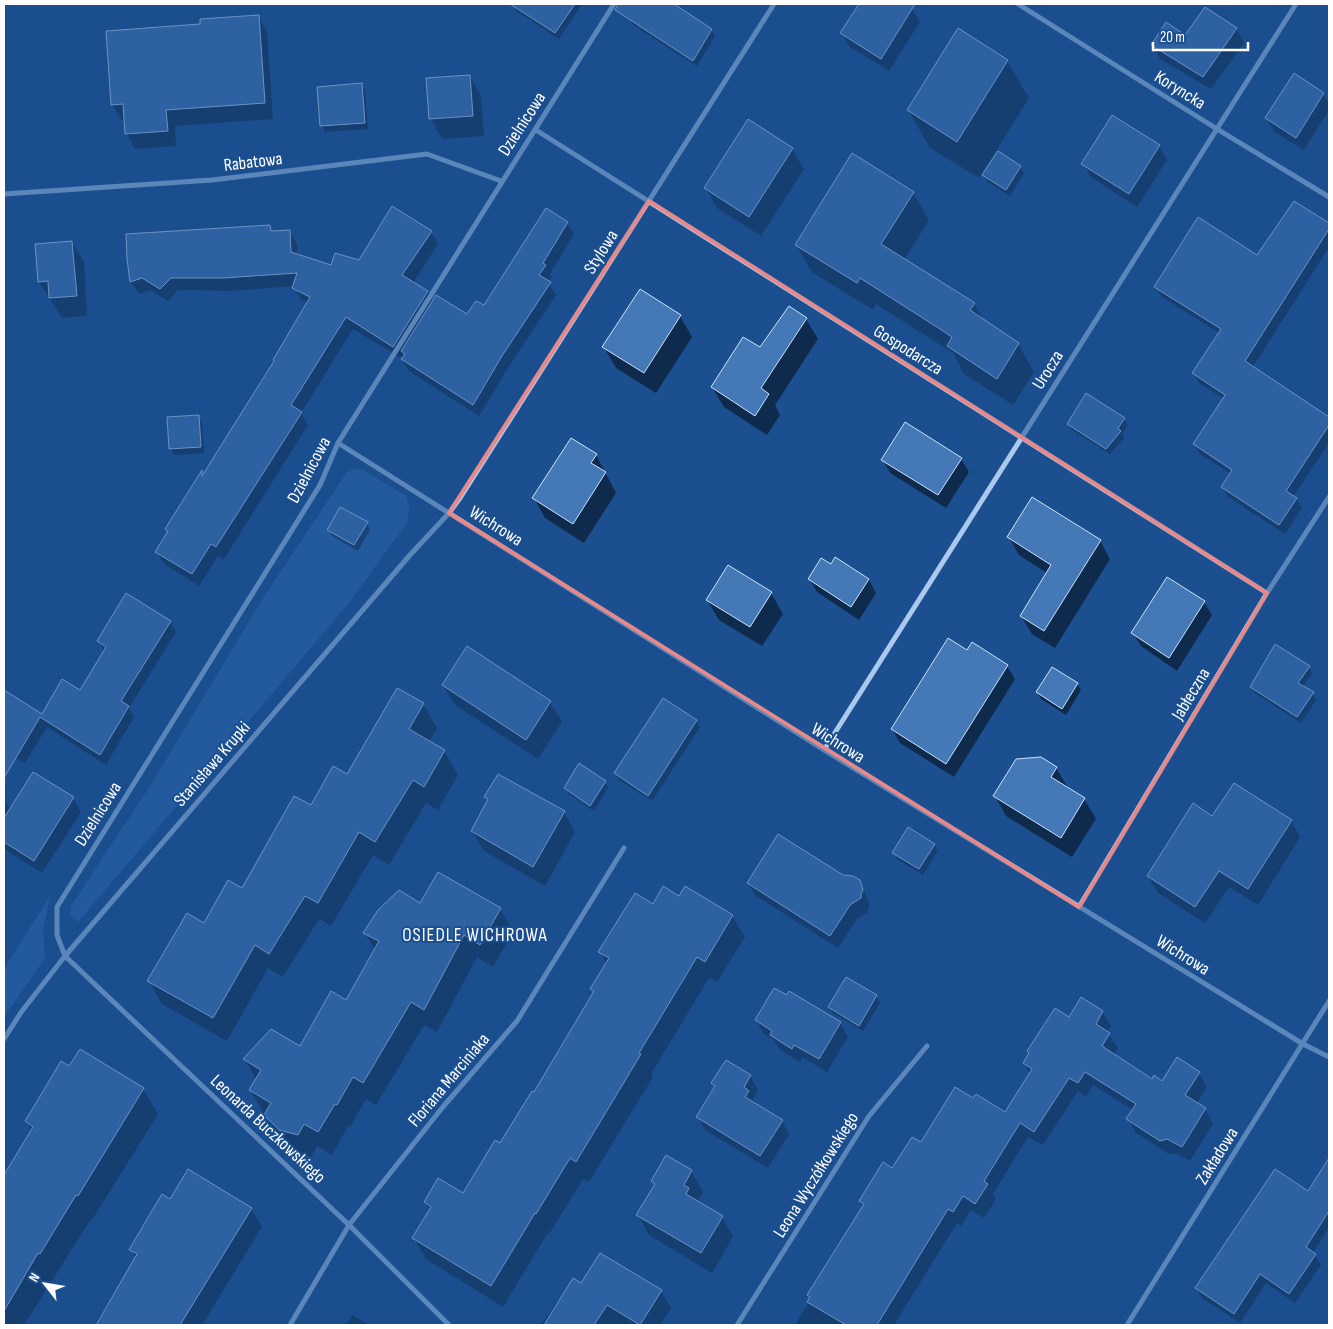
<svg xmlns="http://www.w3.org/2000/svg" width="1333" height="1329" viewBox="0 0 1333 1329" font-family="'Sofia Sans Condensed',sans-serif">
<rect width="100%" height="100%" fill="#1b4f8f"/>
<g fill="#2e69ad">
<path d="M356,469L365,471L406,496L409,507L407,523L348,604L78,922L70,916L71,906L152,783L265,595L347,472Z"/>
<path d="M50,896L43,930L45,958L4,1017V969Z"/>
</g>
<g fill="#0007">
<path d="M516,4H582L559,39L518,12L514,6Z"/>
<path d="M639,4H672L711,30L715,36L697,66L633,25L630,19Z"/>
<path d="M860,4H905L912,8L920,22L889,71L850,47L842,33Z"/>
<path d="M258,16L267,32L273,119L175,126L176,146L135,149L127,134L125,119L121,120L112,104L201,25Z"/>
<path d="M1236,29L1244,43L1211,89L1160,59L1152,45L1186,37Z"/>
<path d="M1007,61L1029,98L979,178L930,148L908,110Z"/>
<path d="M470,76L481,97L484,136L442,139L431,119Z"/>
<path d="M361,84L365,91L368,129L325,132L322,125Z"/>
<path d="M1323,94L1329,104V110L1304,150L1274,132L1267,118Z"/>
<path d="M1159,146L1167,160L1137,207L1091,177L1083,164Z"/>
<path d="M792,149L804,169L761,236L717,208L706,188Z"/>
<path d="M998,153L1020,167L1024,173L1010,196L988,182L984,175Z"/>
<path d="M913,193L929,220L904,260L974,304L984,321L1018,344L1034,372L1013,405L964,374L953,353L876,304L873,310L812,272L796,245Z"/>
<path d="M1295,203L1329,224V247L1253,367L1329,418V443L1293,497L1296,498L1302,508L1285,534L1228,497L1223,487L1231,474L1200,454L1194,444L1224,399L1199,383L1194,373L1219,333L1161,296L1156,287L1258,257Z"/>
<path d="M567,223L574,234L550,274L552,277L548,282L556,295L508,368L479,416L409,371L401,358L353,329L301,413L308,425L224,559L218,556L199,586L164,564L157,552L168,533L166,529L202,472L204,476L275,362L307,303L301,300L294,286L230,291L178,290L168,301L150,290L139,294L131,282L128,259L269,226L273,232L289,231L297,244V255L331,266L359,262L431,232L438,244L413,283L428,292L433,302L467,315L485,307Z"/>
<path d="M72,242L84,262L87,316L62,318L39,282Z"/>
<path d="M640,291L680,316L692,337L656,393L616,368L604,347Z"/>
<path d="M806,319L818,339L775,405L780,415L767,435L724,407L712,387L760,349Z"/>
<path d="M198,417L202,423L204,453L174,455L171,449Z"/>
<path d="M1124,419L1128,425L1122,434L1124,438L1110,454L1072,430L1068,424Z"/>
<path d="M596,455L616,493L584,543L545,518L534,498Z"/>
<path d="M961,459L969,472L946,508L890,473L883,460Z"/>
<path d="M367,523L370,530L358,551L332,536L329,530Z"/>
<path d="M1009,537L1100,541L1110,559L1055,648L1032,634L1021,616L1047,573L1019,555Z"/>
<path d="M831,566L869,580L876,593L859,620L817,592L809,579Z"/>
<path d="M771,593L783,614L762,646L719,620L707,600Z"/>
<path d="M1204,602L1212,615L1177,671L1141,646L1133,633Z"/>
<path d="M170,622L176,632L129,708L134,717L106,765L47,727L25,763L4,751V692L42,716L80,692L105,652L99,641Z"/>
<path d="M967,652L1007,666L1015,679L954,777L900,743L892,729Z"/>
<path d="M1309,667L1312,673L1303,687L1313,693L1316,700L1301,723L1255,693L1251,687Z"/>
<path d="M1077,684L1081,690L1066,715L1041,699L1037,692Z"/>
<path d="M443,685L550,702L562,722L538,759L455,705Z"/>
<path d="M423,704L437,728L429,742L444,751L458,775L438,810L426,803L389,865L373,855L331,926L319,919L283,977L268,968L227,1041L162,1004L149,981L204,925L242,890L311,807L347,776Z"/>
<path d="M696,721L700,727L652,801L619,780L615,773Z"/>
<path d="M1056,768L1069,789L1084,799L1096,819L1072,857L1006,816L995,796Z"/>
<path d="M605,782L608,788L594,811L569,794L565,788Z"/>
<path d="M486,797L564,812L575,832L545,886L484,851L472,831L488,802Z"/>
<path d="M73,798L81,812L42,873L4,849V803L11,808Z"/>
<path d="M1213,817L1291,820L1300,837L1258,905L1229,887L1205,923L1158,893L1148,876Z"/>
<path d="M934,844L938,851L923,875L897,859L893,853Z"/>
<path d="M843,877L859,881L870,904L868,908V912L857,919L838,948L756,896L748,883Z"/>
<path d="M679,898L732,916L745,937L717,982L709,978L651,1074L653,1077L589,1182L583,1179L549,1234H547L503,1307L426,1259L414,1238L430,1211L425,1202L463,1195L501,1145L535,1094L594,993L592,989L607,964L600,952L653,906Z"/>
<path d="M421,904L500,909L513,932L493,967L477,957L437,1032L424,1025L376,1105L366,1099L350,1127L348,1126L332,1155L317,1146L311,1157L297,1153L278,1138L250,1090L256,1080L245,1059L301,1048L346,1001L375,950L365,933Z"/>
<path d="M876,996L880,1003L863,1031L833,1013L830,1007Z"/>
<path d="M1102,1012L1111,1026L1107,1032L1118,1048L1114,1055L1152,1080L1162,1082L1199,1073L1207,1087L1196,1104L1205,1109L1213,1124L1190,1161L1176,1153L1169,1154L1136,1133L1128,1119L1133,1110L1093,1085L1086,1097L1078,1091L1043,1145L1028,1137L993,1194L996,1199L984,1218L971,1210L961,1226L957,1223L894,1325H795L811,1299L809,1295L864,1207L860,1201L893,1170L973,1100L1005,1114L1030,1074L1024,1063L1069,1018Z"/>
<path d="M756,1020L840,1023L848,1037L827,1072L802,1057L800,1062L779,1049L774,1040L764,1034Z"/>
<path d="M726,1062L750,1076L758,1090L753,1099L757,1106L782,1121L789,1134L768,1168L705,1130L698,1117L715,1088L713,1083Z"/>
<path d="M70,1068L143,1089L158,1114L92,1220L91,1219L24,1325H4V1175L32,1131L26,1121Z"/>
<path d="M667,1157L691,1171L703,1192L697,1202L722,1217L733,1237L712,1273L649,1235L638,1215L655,1186L652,1181Z"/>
<path d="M1319,1177L1329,1184V1227L1313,1253L1321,1265L1295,1303L1266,1283L1240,1323L1202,1298L1196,1288L1308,1193Z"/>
<path d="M171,1201L251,1208L262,1227L202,1325H94L109,1301L111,1302L136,1259L131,1250Z"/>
<path d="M581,1285L661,1291L671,1308L660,1325H541L557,1302L559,1303Z"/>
<path d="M352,1315L370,1325H346Z"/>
</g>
<g fill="#4478b7" stroke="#cfe3fa">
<path d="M510,4H575L555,33Z"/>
<path d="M618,4H674L712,29L693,61L615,10Z"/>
<path d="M859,4H915L881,59L840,33Z"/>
<path d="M1205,7L1237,28L1203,77L1151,45L1166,22L1185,35Z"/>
<path d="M259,15L265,103L166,110L168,131L125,134L123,104L111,105L106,31L200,24V19Z"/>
<path d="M958,28L1008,60L957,142L907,110Z"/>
<path d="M1294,73L1324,93L1296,138L1265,118Z"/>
<path d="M470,75L473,116L429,119L426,78Z"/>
<path d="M362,83L365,123L320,126L317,87Z"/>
<path d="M1112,115L1160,145L1129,194L1081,164Z"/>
<path d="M748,119L793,148L749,217L704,188Z"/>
<path d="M998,151L1021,166L1006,190L982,175Z"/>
<path d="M852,153L914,192L881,244L975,303L970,310L1019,343L997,379L947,346L952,337L940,329L860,278L857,283L795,245Z"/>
<path d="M1294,201L1329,223V229L1245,361L1329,417V425L1286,491L1297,498L1279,525L1221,487L1232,470L1193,444L1225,395L1192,373L1221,329L1154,287L1198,217L1257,255Z"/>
<path d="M392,206L432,231L402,275L428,291L393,347L346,317L291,405L302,412L216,547L211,544L192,574L155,552L168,531L165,529L202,470V476L274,361L273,360L310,297L292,288L297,273L223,278H171L160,289L142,278L130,282L127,259L126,234L270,225L271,231L290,230L291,252L331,265L335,253L359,260Z"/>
<path d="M546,208L568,222L543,263L546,265L539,275L551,282L502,356L473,405L401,359L405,354L401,351L436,295L467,314L476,301L484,305Z"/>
<path d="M72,241L77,296L49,298L48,281L38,282L35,244Z"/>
<path d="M640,289L681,315L644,373L602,347Z"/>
<path d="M789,306L807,318L761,388L769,394L755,416L711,387L743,337L760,347Z"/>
<path d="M1086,393L1125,418L1118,428L1121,431L1106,449L1067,424Z"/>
<path d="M199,415L201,447L169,449L167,417Z"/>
<path d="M905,422L962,458L938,495L881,460Z"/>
<path d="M571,438L597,454L591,463L606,472L573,524L532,498Z"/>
<path d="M1032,497L1101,540L1044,631L1020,616L1051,565L1007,537Z"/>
<path d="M340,507L368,522L354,545L327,530Z"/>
<path d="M835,557L869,579L851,607L808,579L821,558L831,564Z"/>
<path d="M728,565L772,592L750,627L706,600Z"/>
<path d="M1167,577L1205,601L1169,658L1131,633Z"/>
<path d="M126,593L171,621L121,701L129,706L100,755L40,717L4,778V690L42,714L62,679L80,690L106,647L97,641Z"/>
<path d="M948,638L967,650L972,642L1008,665L946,764L891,729Z"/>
<path d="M1275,644L1310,666L1298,683L1314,692L1297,717L1250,687Z"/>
<path d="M467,646L551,701L526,740L442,685Z"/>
<path d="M1052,667L1078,683L1062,709L1036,692Z"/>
<path d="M397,688L424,703L409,729L445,750L424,787L413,780L375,842L359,832L318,903L305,896L269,954L255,945L213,1018L147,981L187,913L204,923L228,880L242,888L294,796L311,805L333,766L347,774Z"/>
<path d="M663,698L697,720L648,796L614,773Z"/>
<path d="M1041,757L1057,767L1051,777L1085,798L1061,838L993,796L1016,759Z"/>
<path d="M579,763L606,781L590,806L564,788Z"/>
<path d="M33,772L74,797L34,861L4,842V818Z"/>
<path d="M498,774L565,811L533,867L471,831L488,799L484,797Z"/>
<path d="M1234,783L1292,820L1248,889L1219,871L1195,907L1147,876L1193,803L1212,816Z"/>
<path d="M908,827L935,844L919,869L892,853Z"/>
<path d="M778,834L843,875L853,876L860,880L863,890L861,894V898L850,905L830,936L747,883Z"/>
<path d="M438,872L501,908L480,945L464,935L424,1010L411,1002L363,1083L353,1077L337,1105L335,1104L318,1132L304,1124L298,1135L279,1130L264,1115L271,1103L249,1090L261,1070L243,1059L271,1029L300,1046L331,991L346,1000L379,941L363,933L378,910L399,890L420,903Z"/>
<path d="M663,886L679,896L685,886L733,915L705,962L697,957L639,1053L641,1054L576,1162L570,1158L536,1214L535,1213L491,1286L412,1238L431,1207L424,1202L438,1178L463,1193L495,1140L500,1143L532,1091L534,1092L594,991L590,989L609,958L598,952L635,893L653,904Z"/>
<path d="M846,977L877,995L859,1026L828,1007Z"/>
<path d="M774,988L787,995L789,991L841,1022L819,1059L794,1045L792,1049L770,1035L772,1031L755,1020Z"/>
<path d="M1081,997L1103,1011L1096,1024L1110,1033L1102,1046L1152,1079L1154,1075L1162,1081L1177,1057L1200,1072L1185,1095L1206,1108L1182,1147L1167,1139L1160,1141L1126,1119L1136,1104L1085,1072L1078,1083L1069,1078L1034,1132L1020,1123L984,1181L988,1184L975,1204L963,1196L953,1212L948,1209L877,1325H846L807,1302L810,1297L807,1295L864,1204L859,1201L883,1162L892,1168L912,1137L921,1142L955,1087L973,1098L976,1094L1005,1112L1032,1069L1023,1063L1029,1053L1027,1051L1055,1008L1069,1017Z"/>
<path d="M80,1049L144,1088L78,1196L76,1195L40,1254L38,1253L4,1311V1175L33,1127L25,1121L39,1098L61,1061L69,1066Z"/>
<path d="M726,1060L751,1075L744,1087L749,1091L745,1097L783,1120L760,1156L696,1117L715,1086L711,1083Z"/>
<path d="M666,1155L692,1170L684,1185L689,1188L686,1194L723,1216L701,1253L636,1215L655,1184L651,1181Z"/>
<path d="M1329,1158V1211L1306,1247L1316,1254L1289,1294L1260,1274L1234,1314L1195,1288L1275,1169L1308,1191Z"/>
<path d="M188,1169L252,1208L180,1325H96L137,1254L129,1250L147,1219L162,1194L170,1199Z"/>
<path d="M600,1253L662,1290L640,1325L607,1305L594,1325H544L573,1278L581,1283Z"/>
</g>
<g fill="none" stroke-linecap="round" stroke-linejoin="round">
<g stroke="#a9c9ee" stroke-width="5">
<path d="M1018,4L1217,129L1329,197"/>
<path d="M536,130L1267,593"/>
<path d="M4,194L212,180L427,154L501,181"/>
<path d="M338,443L824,750L1303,1044L1329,1057"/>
<path d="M824,750L1296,4"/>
<path d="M1079,907L1267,593L1329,497"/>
<path d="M4,1039L22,1011L65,956L410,555L449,513L460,498L774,4"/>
<path d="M290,1325L349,1225L442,1108L517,1021L624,848"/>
<path d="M449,1325L349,1225L65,956L57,935V907L320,485L338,443L348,427L614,4"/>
<path d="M737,1325L869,1116L927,1046"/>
<path d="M1127,1325L1329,1001"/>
</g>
</g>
<path d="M0 0H1333V1329H0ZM649,201L1267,593L1079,907L449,513Z" fill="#1b4f8f" fill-opacity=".55" fill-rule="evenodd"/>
<path fill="none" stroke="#e88989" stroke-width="4" stroke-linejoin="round" d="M649,201L1267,593L1079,907L449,513Z"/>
<g text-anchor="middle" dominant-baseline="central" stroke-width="4" stroke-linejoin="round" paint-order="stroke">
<g font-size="18" fill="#fff" stroke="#1b4f8f">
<text transform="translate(1180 90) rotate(32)">Koryncka</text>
<text transform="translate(522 124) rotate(-57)">Dzielnicowa</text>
<text transform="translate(253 162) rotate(-7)">Rabatowa</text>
<text transform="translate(601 252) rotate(-58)">Stylowa</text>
<text transform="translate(908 350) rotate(32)">Gospodarcza</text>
<text transform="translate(1048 370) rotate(-58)">Urocza</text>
<text transform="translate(309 470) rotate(-62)">Dzielnicowa</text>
<text transform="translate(496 526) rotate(32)">Wichrowa</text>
<text transform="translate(1191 694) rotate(-59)">Jabłeczna</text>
<text transform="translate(838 743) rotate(32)">Wichrowa</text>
<text transform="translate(212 764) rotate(-49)">Stanisława Krupki</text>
<text transform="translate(98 814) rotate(-58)">Dzielnicowa</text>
<text transform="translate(1183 955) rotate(32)">Wichrowa</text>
<text transform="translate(449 1080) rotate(-50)">Floriana Marciniaka</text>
<text transform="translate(268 1129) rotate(43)">Leonarda Buczkowskiego</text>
<text transform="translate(1217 1156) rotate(-58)">Zakładowa</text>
<text transform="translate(816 1175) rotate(-58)">Leona Wyczółkowskiego</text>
</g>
<g font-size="19" letter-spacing="1" fill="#fff" stroke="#1b4f8f">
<text x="475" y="935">OSIEDLE WICHROWA</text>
</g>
</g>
<rect width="1333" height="1329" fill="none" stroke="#ffffff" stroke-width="10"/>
<g transform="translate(45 1284) rotate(301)" stroke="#1b4f8f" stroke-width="4" paint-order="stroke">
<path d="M0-4L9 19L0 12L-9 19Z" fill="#ffffff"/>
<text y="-8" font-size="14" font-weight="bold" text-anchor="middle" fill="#ffffff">N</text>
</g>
<path d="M1153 42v8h95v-8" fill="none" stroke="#ffffff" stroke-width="2.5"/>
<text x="1160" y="42" font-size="15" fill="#ffffff" stroke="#1b4f8f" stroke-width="4" paint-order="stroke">20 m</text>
</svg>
